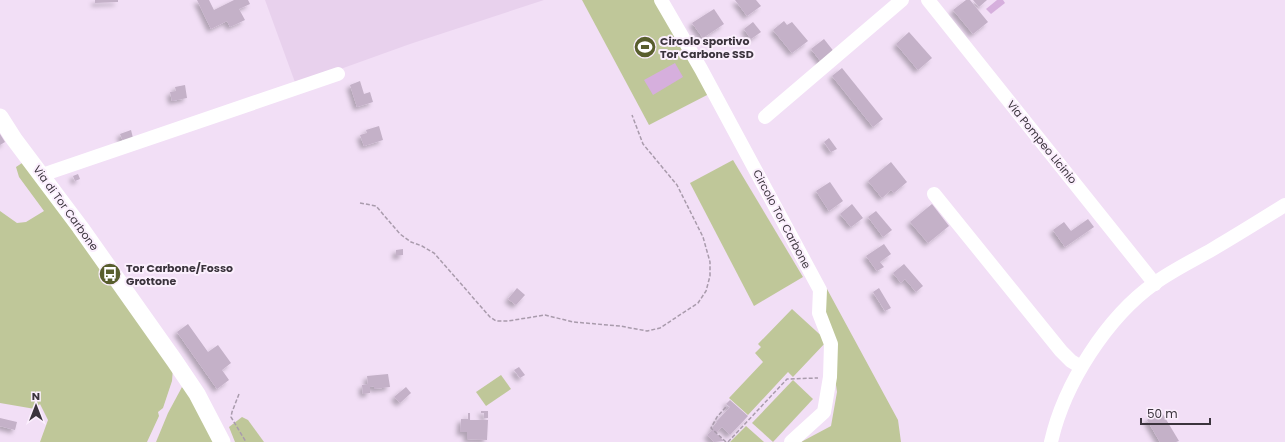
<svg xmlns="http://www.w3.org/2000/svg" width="1285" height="442" viewBox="0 0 1285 442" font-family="Poppins,sans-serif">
<defs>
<filter id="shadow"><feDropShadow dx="-3.5" dy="3.5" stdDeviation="2" flood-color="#0004"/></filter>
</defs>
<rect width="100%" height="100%" fill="#f2dff6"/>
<path fill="#e8d1ed" d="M265,0H544L410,44L296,85Z"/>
<g fill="#bfc799">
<path d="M582,0H657L709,94L649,125Z"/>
<path d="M733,160L803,277L754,306L690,183Z"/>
<path d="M25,161L173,368L172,381L163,408L158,412L159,416L147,442H40L48,420L40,404L35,409L0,403V211L17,223L26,222L44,211L19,177L16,167Z"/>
<path d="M827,289L898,420L901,442H801L831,426L837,392L830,344L817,292Z"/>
<path d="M792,309L827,341L793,377L788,372L748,415L729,398L763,362L755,353L761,347L758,344Z"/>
<path d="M501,375L511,389L486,406L476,392Z"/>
<path d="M793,380L813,399L773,442L752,423Z"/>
<path d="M182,387L188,391L216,442H156L168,413Z"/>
<path d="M242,417L248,420L264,442H235L229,427Z"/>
<path d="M746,426L764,442H730Z"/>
</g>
<g fill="#d6afdd">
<path d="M997,0H1003L1005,3L991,14L986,9Z"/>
<path d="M675,63L683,77L653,95L644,80Z"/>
</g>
<g fill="#c4b1c8" filter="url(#shadow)">
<path d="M95,0H118V2L95,3Z"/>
<path d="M197,0H209L214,10L234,0H248L250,4L239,9L245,20L230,27L227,21L211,29Z"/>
<path d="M735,0H756L761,6L747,16Z"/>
<path d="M966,0H970L988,22L973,34L953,10Z"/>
<path d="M973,0H987L979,7Z"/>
<path d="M714,9L724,24L703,38L692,23Z"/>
<path d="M784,21L787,25L792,22L808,41L792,53L773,30Z"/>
<path d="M753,22L761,32L751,39L744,29Z"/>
<path d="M909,32L932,58L918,70L896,44Z"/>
<path d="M824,39L835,53L822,63L811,49Z"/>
<path d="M842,68L883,119L873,127L832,76Z"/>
<path d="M360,81L364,94L370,92L373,102L357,107L350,85Z"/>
<path d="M185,85L187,98L172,101L170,92L176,91L175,87Z"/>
<path d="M379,126L383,140L364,146L360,135L367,133L366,130Z"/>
<path d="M131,130L133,138L123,141L120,134Z"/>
<path d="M0,134L5,142L0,145Z"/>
<path d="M829,138L837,149L831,152L824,142Z"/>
<path d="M891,162L907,182L894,193L891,190L882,198L868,181Z"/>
<path d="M78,174L80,179L75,181L73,176Z"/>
<path d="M830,182L843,201L829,211L816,191Z"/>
<path d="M852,204L863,218L851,227L840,214Z"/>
<path d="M932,204L949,226L928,243L910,222Z"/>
<path d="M876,211L892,230L883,237L868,217Z"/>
<path d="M1088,219L1094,227L1065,247L1053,230L1064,222L1071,231Z"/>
<path d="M884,244L891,254L880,262L884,267L877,271L866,256Z"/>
<path d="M403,249V255L396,256V250Z"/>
<path d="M904,264L923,286L916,292L905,279L901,283L893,273Z"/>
<path d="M517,288L525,295L516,305L508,299Z"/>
<path d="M879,288L891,308L885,311L873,292Z"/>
<path d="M188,324L208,352L218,345L231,363L222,370L229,380L217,389L177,332Z"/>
<path d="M519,367L525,375L520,378L514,370Z"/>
<path d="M388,374L390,387L374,389V386L370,387V393L363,394L362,385L368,384L367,376Z"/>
<path d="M406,387L411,393L400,403L394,397Z"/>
<path d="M730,400L748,416L730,435L722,427L716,433L724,441L714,442L707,435L713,429L712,428L717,422H716L730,407L726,404Z"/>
<path d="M481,411H488V418H484V413H481Z"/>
<path d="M1161,411L1179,441L1176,442H1160L1147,420Z"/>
<path d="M468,413H470V420H488L487,440L467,439V432H460L461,419H468Z"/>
<path d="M0,418L17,422L15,430L0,426Z"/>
</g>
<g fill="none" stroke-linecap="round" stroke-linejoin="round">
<g stroke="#a99bac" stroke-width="1.5" stroke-dasharray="4 2" stroke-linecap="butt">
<path d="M360,203L376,206L400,234L411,242L422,246L434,253L490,317L496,321H508L545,315L573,322L620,326L647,331L660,328L698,303L706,291L710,276V262L703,237L677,185L643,144L632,115"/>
<path d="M239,394L232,412L231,417L246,442"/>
<path d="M726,442L711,428L717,417L726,407"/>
<path d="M728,442L787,379L818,378"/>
</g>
<g stroke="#fff" stroke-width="14">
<path d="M661,0L701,69L820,290L819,313L831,344L830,377L824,412L791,442"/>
<path d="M928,0L1155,284"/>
<path d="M765,117L902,0"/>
<path d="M42,175L338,74"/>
<path d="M934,194L1061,351L1071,361L1081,367"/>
<path d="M1051,442C1064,384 1107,317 1155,283C1173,270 1194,260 1213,249C1237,235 1261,220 1285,205"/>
</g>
<path stroke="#fff" stroke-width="17" d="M0,117L14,139L80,227L174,360L197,394L222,442"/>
</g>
<defs>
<g id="stadium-disc" transform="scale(1.15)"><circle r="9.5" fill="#585e2d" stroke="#fbeffd"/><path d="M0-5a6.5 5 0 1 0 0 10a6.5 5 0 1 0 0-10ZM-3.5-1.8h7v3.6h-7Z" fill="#fff"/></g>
<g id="bus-disc" transform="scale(1.15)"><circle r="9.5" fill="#585e2d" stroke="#fbeffd"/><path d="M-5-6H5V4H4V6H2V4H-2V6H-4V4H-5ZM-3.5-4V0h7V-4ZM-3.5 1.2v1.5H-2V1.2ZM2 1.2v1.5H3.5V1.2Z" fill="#fff"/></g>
</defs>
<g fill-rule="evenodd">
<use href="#stadium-disc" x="645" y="47"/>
<use href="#bus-disc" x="110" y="274"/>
</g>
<g text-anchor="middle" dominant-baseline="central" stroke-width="4" stroke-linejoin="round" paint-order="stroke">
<g font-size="11" font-weight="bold" fill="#3b343d" stroke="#fbeffd" text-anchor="start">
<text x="660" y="41">Circolo sportivo<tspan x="660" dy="13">Tor Carbone SSD</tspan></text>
<text x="126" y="268">Tor Carbone/Fosso<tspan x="126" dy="13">Grottone</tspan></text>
</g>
<g font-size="11" fill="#3b343d" stroke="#fbeffd">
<text transform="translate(1042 142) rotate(51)">Via Pompeo Licinio</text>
<text transform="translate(66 208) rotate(54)">Via di Tor Carbone</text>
<text transform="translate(782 219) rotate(62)">Circolo Tor Carbone</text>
</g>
</g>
<g transform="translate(36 406)" stroke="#fbeffd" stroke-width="3" paint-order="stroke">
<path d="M0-3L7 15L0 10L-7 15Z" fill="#3b343d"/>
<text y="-6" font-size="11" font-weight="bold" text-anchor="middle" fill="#3b343d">N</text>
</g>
<path d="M1141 418v6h69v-6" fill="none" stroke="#3b343d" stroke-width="2"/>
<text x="1147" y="418" font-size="12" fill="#3b343d" stroke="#fbeffd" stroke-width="3" paint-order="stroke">50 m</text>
</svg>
